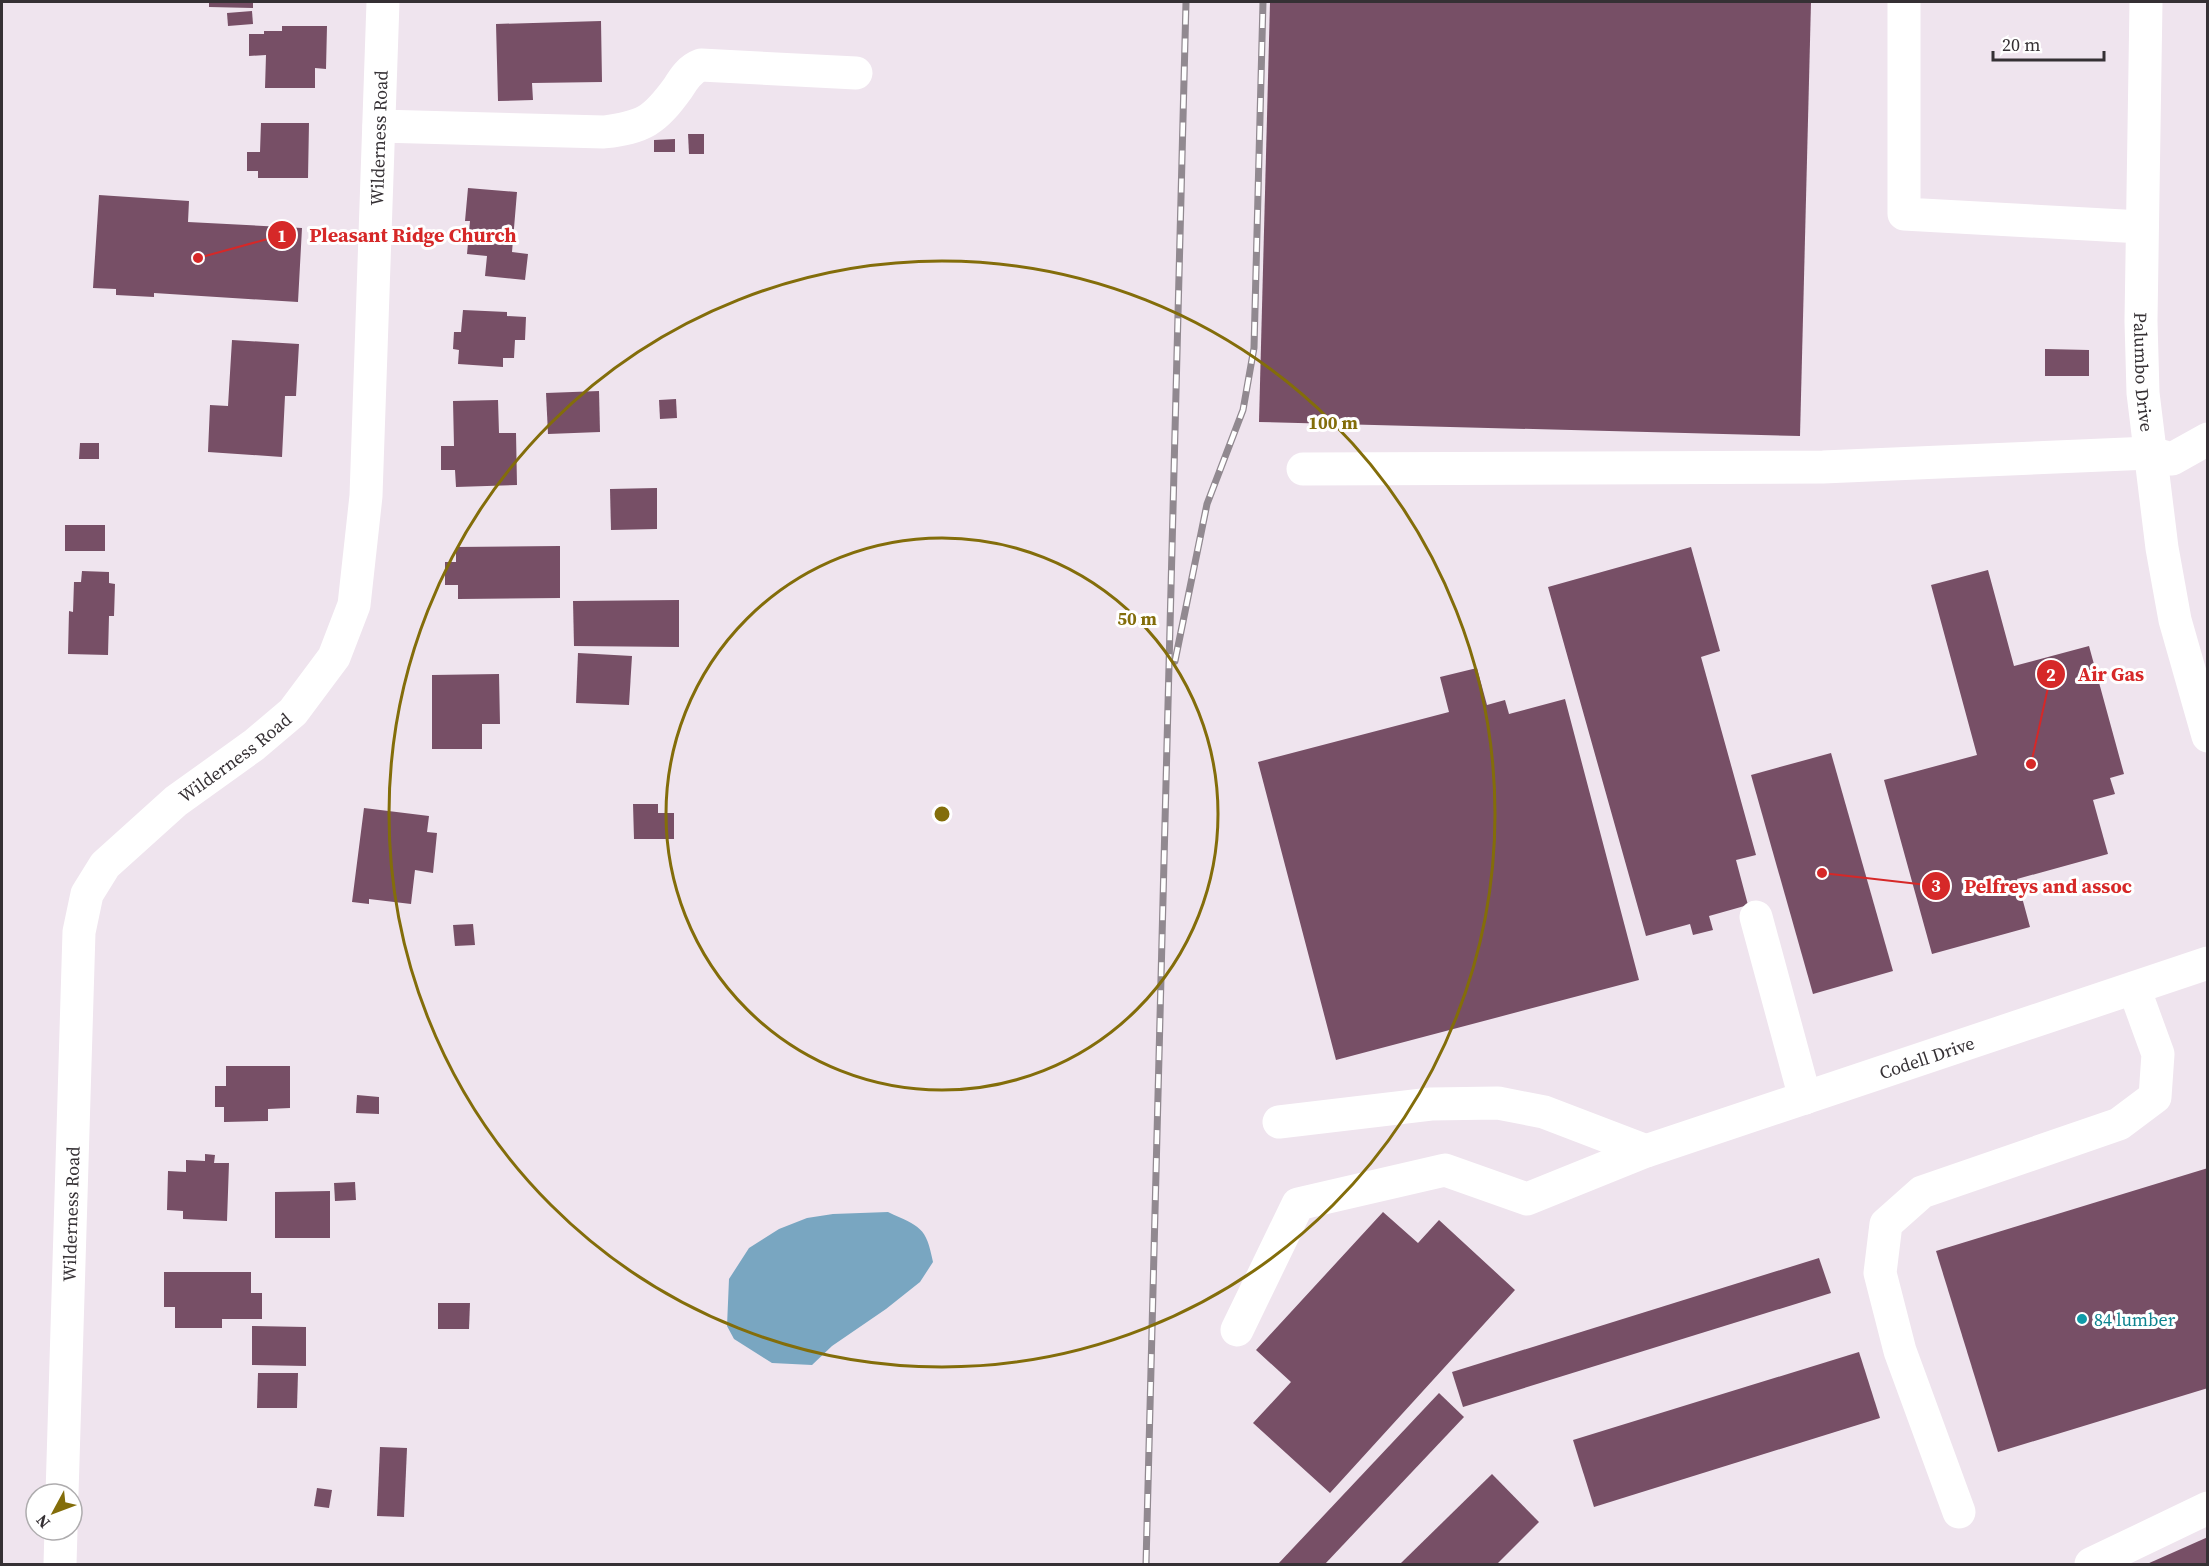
<svg xmlns="http://www.w3.org/2000/svg" width="2209" height="1566" viewBox="0 0 2209 1566" font-family="'Source Serif 4',serif">
<rect width="100%" height="100%" fill="#efe4ee"/>
<path fill="#79a6c1" d="M888,1212C920,1227 926,1226 933,1262L920,1282L886,1309L832,1346L812,1365L772,1363L734,1339L727,1326L729,1279L749,1248L779,1229L807,1218L833,1214Z"/>
<g fill="#774f66">
<path d="M209,2H253V8L209,7Z"/>
<path d="M1270,2H1811L1800,436L1259,422Z"/>
<path d="M252,11L253,24L228,26L227,13Z"/>
<path d="M601,21L602,82L532,83L533,100L498,101L496,24Z"/>
<path d="M282,26H327L326,69L315,68V88H265L266,55L249,56V34H264V31H282Z"/>
<path d="M261,123H309L308,178H258V171H247V152H260Z"/>
<path d="M688,134H704V154H689Z"/>
<path d="M675,139V152H654V140Z"/>
<path d="M468,188L517,192L512,252L528,254L525,280L485,276L487,256L467,254L470,221H465Z"/>
<path d="M99,195L189,201L188,222L302,228L298,302L154,293V297L116,295V289L93,288Z"/>
<path d="M463,310L507,312V316L526,317L525,340H515L514,358H503V367L458,364L459,350L453,349L454,332H461Z"/>
<path d="M232,340L299,344L296,396H285L282,457L208,452L210,405L228,406Z"/>
<path d="M2045,349L2089,350V376H2045Z"/>
<path d="M599,391L600,432L548,434L546,393Z"/>
<path d="M676,399L677,418L660,419L659,400Z"/>
<path d="M498,400L499,433H516L517,485L456,487L455,470H441V446H454L453,401Z"/>
<path d="M80,443H99V459H79Z"/>
<path d="M657,488V529L611,530L610,489Z"/>
<rect x="65" y="525" width="40" height="26"/>
<path d="M560,546V598L458,599V585H445V562H456V547Z"/>
<path d="M1691,547L1720,651L1701,657L1756,855L1736,860L1748,905L1709,916L1713,930L1693,935L1690,924L1646,936L1548,587Z"/>
<path d="M1988,570L2014,666L2089,646L2124,774L2110,778L2115,794L2093,800L2108,854L2017,879L2030,927L1932,954L1884,780L1977,755L1931,585Z"/>
<path d="M82,571L109,572V583L115,584L114,616H109L108,655L68,654L69,611L73,612L74,582H81Z"/>
<path d="M679,600V647L574,646L573,601Z"/>
<path d="M578,653L632,656L629,705L576,703Z"/>
<path d="M1477,668L1487,705L1505,700L1509,714L1565,699L1639,980L1336,1060L1258,762L1449,712L1440,677Z"/>
<path d="M499,674L500,724H482V749H432V675Z"/>
<path d="M1831,753L1893,971L1813,994L1751,775Z"/>
<path d="M633,804H658V813H674V839H634Z"/>
<path d="M364,808L429,816L427,832L437,833L433,873L415,870L411,904L369,899V904L352,902Z"/>
<path d="M473,924L475,945L455,946L453,925Z"/>
<path d="M226,1066H290V1108L268,1109V1121L224,1122V1107H215V1086H226Z"/>
<path d="M357,1095L379,1097V1114L356,1113Z"/>
<path d="M205,1154L215,1155L214,1163H229L227,1221L183,1219V1211L167,1210L168,1171L186,1172V1160L205,1161Z"/>
<path d="M2208,1168V1388L1998,1452L1936,1251Z"/>
<path d="M355,1182L356,1200L335,1201L334,1183Z"/>
<path d="M330,1191V1238H275V1192Z"/>
<path d="M1383,1212L1418,1243L1439,1220L1515,1290L1330,1493L1253,1423L1291,1382L1256,1350Z"/>
<path d="M1819,1258L1831,1293L1463,1407L1452,1372Z"/>
<path d="M164,1272H251V1293H262V1319H222V1328H175V1307H164Z"/>
<path d="M438,1303H470L469,1329H438Z"/>
<path d="M252,1326L306,1327V1366L252,1365Z"/>
<path d="M1859,1352L1880,1418L1594,1507L1573,1440Z"/>
<path d="M258,1373H298L297,1408H257Z"/>
<path d="M1439,1393L1464,1417L1325,1564H1278Z"/>
<path d="M380,1447L407,1448L404,1517L377,1516Z"/>
<path d="M1492,1474L1539,1522L1497,1564H1400Z"/>
<path d="M317,1488L332,1490L329,1508L314,1506Z"/>
<path d="M2208,1537V1564H2147Z"/>
</g>
<g fill="none" stroke-linecap="round" stroke-linejoin="round">
<g stroke="#fff" stroke-width="33">
<path d="M1904,2V214L2142,227"/>
<path id="s1" d="M2146,2L2141,321L2143,393L2162,548L2175,620L2208,736"/>
<path d="M379,126L604,132C644,127 654,121 678,88C684,78 690,69 701,65L856,73"/>
<path d="M1303,469L1823,467L2150,453L2172,459L2208,439"/>
<path d="M1756,917L1805,1098"/>
<path d="M1279,1122L1431,1104L1498,1103L1544,1112L1646,1151"/>
<path id="s2" d="M1237,1330L1298,1204L1445,1170L1527,1199L1646,1151L2208,963"/>
<path id="s3" d="M62,1494L79,932L87,894L105,865L176,801L254,745L293,712L334,657L354,605L366,496L383,2"/>
<path d="M1959,1512L1900,1351L1880,1273L1886,1224L1922,1192L2119,1124L2155,1097L2158,1054L2134,988"/>
<path d="M60,1564L61,1530"/>
<path d="M2091,1564L2208,1508"/>
</g>
<g stroke="#918990" stroke-width="7">
<g id="rail">
<path d="M1175,661L1207,504L1243,410L1254,348L1263,2"/>
<path d="M1146,1564L1186,2"/>
</g>
</g>
<use href="#rail" stroke="#fff" stroke-width="4.5" stroke-dasharray="14" stroke-linecap="butt"/>
</g>
<g fill="none" stroke="#836d0a" stroke-width="3">
<circle cx="942" cy="814" r="276"/>
<circle cx="942" cy="814" r="553"/>
</g>
<circle fill="#0f9aa8" stroke="#fff" stroke-width="2" cx="2082" cy="1319" r="6"/>
<g text-anchor="middle" dominant-baseline="central" stroke-width="6" stroke-linejoin="round" paint-order="stroke">
<g font-size="18" fill="#353034" stroke="#fff">
<text stroke="none"><textPath href="#s3" startOffset="1470">Wilderness Road</textPath></text>
<text stroke="none"><textPath href="#s1" startOffset="370">Palumbo Drive</textPath></text>
<text stroke="none"><textPath href="#s3" startOffset="804">Wilderness Road</textPath></text>
<text stroke="none"><textPath href="#s2" startOffset="802">Codell Drive</textPath></text>
<text stroke="none"><textPath href="#s3" startOffset="280">Wilderness Road</textPath></text>
</g>
<g font-size="18" fill="#0d838f" stroke="#fff" text-anchor="start">
<text x="2094" y="1319">84 lumber</text>
</g>
</g>
<circle cx="942" cy="814" r="9" fill="#836d0a" stroke="#fff" stroke-width="3"/>
<g font-size="18" text-anchor="middle" font-weight="bold" fill="#836d0a" stroke="#fff" stroke-width="6" stroke-linejoin="round" paint-order="stroke">
<text x="1333" y="429">100 m</text>
<text x="1137" y="625">50 m</text>
</g>
<path fill="none" stroke="#d62828" stroke-width="2" d="M198 258L282 235M2031 764L2051 674M1822 873L1936 886"/>
<g fill="#d62828" stroke="#fff" stroke-width="2">
<circle cx="198" cy="258" r="6"/>
<circle cx="2031" cy="764" r="6"/>
<circle cx="1822" cy="873" r="6"/>
<circle cx="282" cy="235" r="15"/>
<circle cx="2051" cy="674" r="15"/>
<circle cx="1936" cy="886" r="15"/>
</g>
<g font-size="18" text-anchor="middle" font-weight="bold" fill="#fff">
<text x="282" y="242">1</text>
<text x="2051" y="681">2</text>
<text x="1936" y="892">3</text>
</g>
<g font-size="20" text-anchor="middle" font-weight="bold" fill="#d62828" stroke="#fff" stroke-width="6" stroke-linejoin="round" paint-order="stroke">
<text x="413" y="242">Pleasant Ridge Church</text>
<text x="2111" y="681">Air Gas</text>
<text x="2048" y="893">Pelfreys and assoc</text>
</g>
<rect width="2209" height="1566" fill="none" stroke="#353034" stroke-width="6"/>
<g transform="translate(54 1512) rotate(229)"><circle r="28" fill="#ffffff" stroke="#aeacae" stroke-width="1.5"/>
<path d="M0-4.5L10 22L0 15L-10 22Z" fill="#836d0a"/>
<text y="-9" font-size="16" font-weight="bold" text-anchor="middle" fill="#353034">N</text>
</g>
<path d="M1993 51v9h111v-9" fill="none" stroke="#353034" stroke-width="3"/>
<text x="2002" y="51" font-size="18" fill="#353034" stroke="#ffffff" stroke-width="4.5" paint-order="stroke">20 m</text>
</svg>
